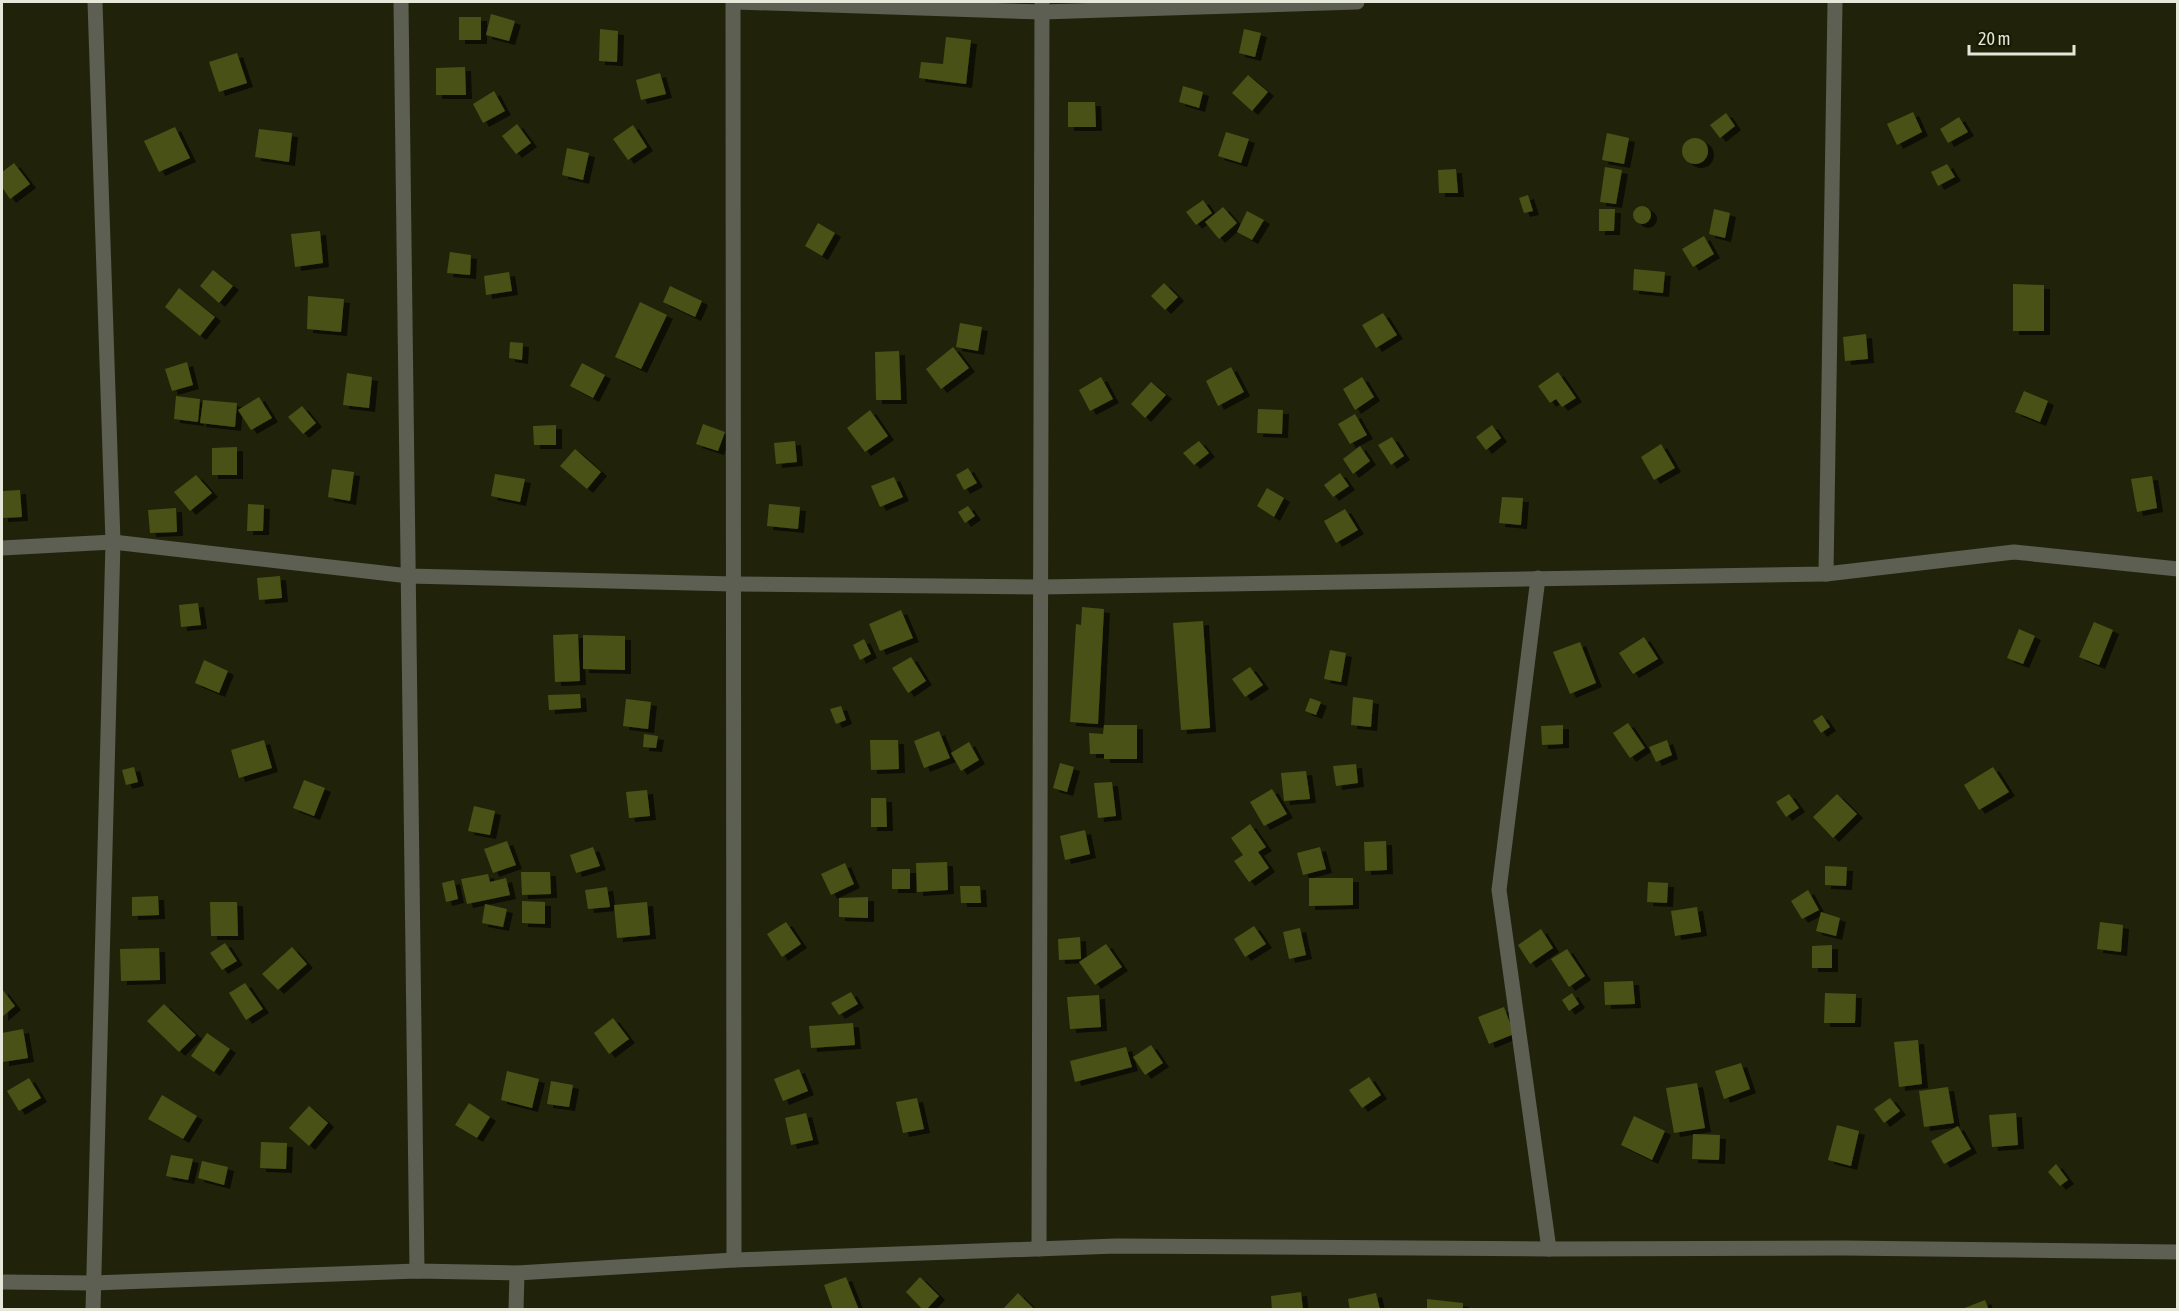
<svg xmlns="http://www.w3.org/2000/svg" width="2179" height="1311" viewBox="0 0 2179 1311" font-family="'Asap Condensed',sans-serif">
<defs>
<filter id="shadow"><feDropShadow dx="6" dy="4" stdDeviation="0" flood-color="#0009"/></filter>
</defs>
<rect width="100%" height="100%" fill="#20230a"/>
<g fill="#4a5113" filter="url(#shadow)">
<path d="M491,14L515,21L509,41L486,35Z"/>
<rect x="459" y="17" width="22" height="23"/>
<path d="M600,29L618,31L617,62L599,61Z"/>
<path d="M1244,29L1261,33L1255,57L1239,53Z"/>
<path d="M946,37L971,40L966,84L919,78L921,62L943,64Z"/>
<path d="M237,53L247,83L219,92L209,62Z"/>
<path d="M465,67L466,95H436V68Z"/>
<path d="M660,73L666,94L641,100L636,80Z"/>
<path d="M1248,75L1268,92L1252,111L1232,93Z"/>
<path d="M1183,86L1203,92L1199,108L1179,102Z"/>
<path d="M494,91L505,111L483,123L473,104Z"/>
<path d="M1068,102H1095L1096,127H1068Z"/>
<path d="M1913,112L1922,132L1897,145L1887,124Z"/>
<path d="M1726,113L1735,126L1720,138L1710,125Z"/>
<path d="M1959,117L1968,132L1948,143L1940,129Z"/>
<path d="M517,124L531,143L516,154L502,136Z"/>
<path d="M633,125L647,147L628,160L613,139Z"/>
<path d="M175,127L190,158L159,172L144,141Z"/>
<path d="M259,129L292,133L289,162L255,157Z"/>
<path d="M1226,132L1249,139L1241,163L1218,156Z"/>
<path d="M1607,133L1629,138L1624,164L1602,160Z"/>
<circle cx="1695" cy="151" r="13"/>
<path d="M567,148L589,153L583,180L562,175Z"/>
<path d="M14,163L30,184L10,199L2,187V172Z"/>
<path d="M1947,164L1955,177L1938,186L1931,172Z"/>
<path d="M1605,167L1622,170L1616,204L1600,202Z"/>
<path d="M1456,169L1458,193H1439L1438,170Z"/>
<path d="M1528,195L1533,211L1524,213L1519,198Z"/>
<path d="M1203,200L1212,213L1196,225L1186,212Z"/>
<circle cx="1642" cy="215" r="9"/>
<path d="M1223,207L1237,223L1219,239L1205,222Z"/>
<path d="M1599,209H1615L1614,231H1599Z"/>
<path d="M1714,209L1730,213L1725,238L1709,234Z"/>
<path d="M1247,211L1264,220L1252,240L1237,232Z"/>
<path d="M818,223L835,233L822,256L805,246Z"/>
<path d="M320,231L323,263L295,267L291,234Z"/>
<path d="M1704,236L1714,254L1693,267L1682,249Z"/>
<path d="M450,252L471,255L470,275L447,273Z"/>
<path d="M1634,269L1665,272L1663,293L1633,290Z"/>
<path d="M213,270L233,286L219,303L200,286Z"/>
<path d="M509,272L512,291L486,295L484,276Z"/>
<path d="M1164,283L1178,297L1165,310L1151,296Z"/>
<path d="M2013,284L2044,285V331H2013Z"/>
<path d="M670,286L702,301L695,317L663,302Z"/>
<path d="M179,288L215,317L200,336L165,307Z"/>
<path d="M308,296L344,299L341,332L307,329Z"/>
<path d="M640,302L667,315L641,369L615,357Z"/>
<path d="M1383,313L1397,335L1376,348L1362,325Z"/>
<path d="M960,323L982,327L978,351L956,347Z"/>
<path d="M1866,334L1868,359L1845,361L1843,337Z"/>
<path d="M510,342L523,343L522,360L509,358Z"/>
<path d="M953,347L969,368L941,389L926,369Z"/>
<path d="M899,351L901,400H876L875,352Z"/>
<path d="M187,362L193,385L172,391L165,369Z"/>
<path d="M582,363L605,375L593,398L570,386Z"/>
<path d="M1231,367L1244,392L1218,406L1206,381Z"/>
<path d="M1558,372L1576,398L1562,407L1556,399L1550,403L1538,386Z"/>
<path d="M347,373L372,377L369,408L343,405Z"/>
<path d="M1101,377L1113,399L1090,411L1079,390Z"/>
<path d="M1362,377L1374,397L1355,410L1343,389Z"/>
<path d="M1151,382L1166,395L1145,418L1131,404Z"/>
<path d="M2024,391L2048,401L2040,422L2015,412Z"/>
<path d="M176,396L200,399L198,422L174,419Z"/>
<path d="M259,397L272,418L251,430L238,410Z"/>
<path d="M203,400L237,403L235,427L200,423Z"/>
<path d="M302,406L316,423L303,434L288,417Z"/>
<path d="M1258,409L1283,410L1282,434L1257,433Z"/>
<path d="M870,410L888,436L865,452L847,428Z"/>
<path d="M1355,414L1367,435L1350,444L1338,424Z"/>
<path d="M703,424L725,432L718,451L696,444Z"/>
<path d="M556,425V445H534L533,426Z"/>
<path d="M1492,425L1501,438L1486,450L1476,437Z"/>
<path d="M1392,437L1404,456L1391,465L1378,445Z"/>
<path d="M795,441L797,462L776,464L774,443Z"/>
<path d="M1199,441L1209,453L1194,465L1183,453Z"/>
<path d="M1661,444L1675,468L1654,480L1641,457Z"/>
<path d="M1360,446L1370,461L1353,474L1343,459Z"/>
<path d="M237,447V475H212V448Z"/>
<path d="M575,449L601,472L587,489L560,466Z"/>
<path d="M968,468L977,483L964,490L956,475Z"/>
<path d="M332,469L354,472L350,501L328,497Z"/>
<path d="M1340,473L1349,486L1333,497L1324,485Z"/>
<path d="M495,474L525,479L520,502L491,496Z"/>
<path d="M196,475L212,493L190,511L174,492Z"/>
<path d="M2152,476L2157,508L2137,512L2131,479Z"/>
<path d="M894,477L903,497L880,507L871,486Z"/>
<path d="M1267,488L1284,498L1274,517L1257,506Z"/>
<path d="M20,490L22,517L2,518V491Z"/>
<path d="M1502,497L1523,498L1521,525L1499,523Z"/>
<path d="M248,504L264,505L263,531H247Z"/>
<path d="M769,504L800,507L798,529L767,526Z"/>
<path d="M968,506L975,516L965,523L958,512Z"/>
<path d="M176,508L177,532L150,533L148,510Z"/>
<path d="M1345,509L1358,530L1336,543L1324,521Z"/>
<path d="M280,576L282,598L259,600L257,578Z"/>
<path d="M198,603L201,625L181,627L179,605Z"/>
<path d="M1082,607L1104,609L1098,724L1070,722L1076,624L1081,625Z"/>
<path d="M901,610L913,638L880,651L869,624Z"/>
<path d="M1203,621L1210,728L1181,730L1173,623Z"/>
<path d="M2094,622L2113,630L2099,665L2079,657Z"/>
<path d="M2019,629L2035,636L2023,664L2007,658Z"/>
<path d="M578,634L580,681L555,682L553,635Z"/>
<path d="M583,635L625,636V670L583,669Z"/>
<path d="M1644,637L1658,659L1633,674L1619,653Z"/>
<path d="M864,639L871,654L860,660L853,645Z"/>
<path d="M1580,642L1596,683L1570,694L1553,652Z"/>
<path d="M1330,650L1346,653L1341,682L1324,679Z"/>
<path d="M911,657L926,681L908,693L892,668Z"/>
<path d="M204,660L228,671L219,693L195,683Z"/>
<path d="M1250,667L1263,685L1245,697L1232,679Z"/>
<path d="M580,694L581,708L549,710L548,695Z"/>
<path d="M1353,697L1373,700L1371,727L1351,725Z"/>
<path d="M1310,698L1321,702L1316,715L1305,711Z"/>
<path d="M626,699L651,702L648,729L623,726Z"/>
<path d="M841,706L846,720L836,724L830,709Z"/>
<path d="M1822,715L1830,727L1821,733L1813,721Z"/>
<path d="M1628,723L1645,748L1630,758L1613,733Z"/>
<path d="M1104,725H1137V759H1104V754H1090L1089,733L1103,734Z"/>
<path d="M1563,725V744L1542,745L1541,726Z"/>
<path d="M939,731L950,758L924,768L914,741Z"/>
<path d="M644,734L658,736L656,748L643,747Z"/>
<path d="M264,740L272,768L239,778L231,750Z"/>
<path d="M870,740H898L899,769L871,770Z"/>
<path d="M1667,740L1672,755L1656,762L1649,747Z"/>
<path d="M969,742L979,760L961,771L951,753Z"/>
<path d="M1060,763L1074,767L1067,792L1053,788Z"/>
<path d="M1356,764L1358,783L1336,786L1333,766Z"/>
<path d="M134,767L138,782L126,785L122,770Z"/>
<path d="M1993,767L2009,792L1979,810L1964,785Z"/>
<path d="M1306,771L1310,799L1284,801L1281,773Z"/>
<path d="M304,780L325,788L314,816L293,808Z"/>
<path d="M1112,782L1116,816L1098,818L1094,783Z"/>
<path d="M1272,789L1287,814L1264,826L1250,802Z"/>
<path d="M647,790L650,816L629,818L626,792Z"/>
<path d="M1789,794L1799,808L1786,817L1776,802Z"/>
<path d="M1837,794L1857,814L1833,838L1813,817Z"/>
<path d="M871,798H886L887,827H871Z"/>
<path d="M474,806L495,811L490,835L468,831Z"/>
<path d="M1250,824L1266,847L1258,852L1269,868L1249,882L1234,861L1243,855L1231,838Z"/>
<path d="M1085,830L1090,854L1065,860L1060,836Z"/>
<path d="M507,841L516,865L493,873L484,849Z"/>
<path d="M1386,841L1387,870L1365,871L1364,842Z"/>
<path d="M593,847L600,866L576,873L570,855Z"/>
<path d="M1320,847L1326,869L1303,875L1297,853Z"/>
<path d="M947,862L948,890L917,892L916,863Z"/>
<path d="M845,863L854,884L831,895L821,874Z"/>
<path d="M1825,866L1847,867L1846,886L1825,885Z"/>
<rect x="892" y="869" width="18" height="20"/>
<path d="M521,872H550L551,894L522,895Z"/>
<path d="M488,874L490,882L506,878L510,895L467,904L461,879Z"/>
<path d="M1309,878H1353V905L1309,906Z"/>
<path d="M454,880L458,899L446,902L442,883Z"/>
<path d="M1648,882L1668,883L1667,903L1647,902Z"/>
<path d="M960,886H980L981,903H961Z"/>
<path d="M607,887L610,907L588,909L585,890Z"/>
<path d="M1808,890L1819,910L1802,919L1791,901Z"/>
<path d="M158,896L159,915L132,916V897Z"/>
<path d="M868,897V918L839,917V898Z"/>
<path d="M522,901L545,902V924L522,923Z"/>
<path d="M210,902H237L238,936H211Z"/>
<path d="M647,902L650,935L617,938L614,905Z"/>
<path d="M485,904L507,909L503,927L482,923Z"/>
<path d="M1697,907L1701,932L1675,936L1671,911Z"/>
<path d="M1821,912L1840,918L1836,936L1816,931Z"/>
<path d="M786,922L801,944L782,957L767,934Z"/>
<path d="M2100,922L2123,925L2121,952L2097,949Z"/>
<path d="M1254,926L1266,944L1245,957L1234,939Z"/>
<path d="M1300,928L1306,955L1289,959L1283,932Z"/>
<path d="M1541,929L1553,948L1530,964L1518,945Z"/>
<path d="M1080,937L1081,959L1059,960L1058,939Z"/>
<path d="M225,943L237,961L222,970L210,953Z"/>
<path d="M1106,944L1122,967L1095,985L1079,962Z"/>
<path d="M1832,945V968H1812V946Z"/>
<path d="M292,947L307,964L278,990L262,974Z"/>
<path d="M159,948L160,980L121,981L120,949Z"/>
<path d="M1567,949L1585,976L1569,987L1551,959Z"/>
<path d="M1633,981L1635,1004L1605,1005L1604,982Z"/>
<path d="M245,983L263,1009L246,1020L229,993Z"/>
<path d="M2,989L15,1006L2,1017Z"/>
<path d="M851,992L858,1004L839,1015L831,1003Z"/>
<path d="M1572,993L1579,1004L1569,1011L1562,1000Z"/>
<path d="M1825,993L1856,994L1855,1023H1824Z"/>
<path d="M1099,995L1101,1027L1070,1029L1067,997Z"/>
<path d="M164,1004L196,1035L179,1052L147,1021Z"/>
<path d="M1504,1007L1514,1034L1489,1044L1478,1017Z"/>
<path d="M613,1018L629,1039L609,1054L594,1033Z"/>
<path d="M853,1023L855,1045L811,1048L809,1026Z"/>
<path d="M23,1029L28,1058L3,1062L2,1033Z"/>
<path d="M207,1033L230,1049L214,1072L191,1056Z"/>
<path d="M1918,1040L1922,1084L1899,1087L1894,1042Z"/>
<path d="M1151,1045L1163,1063L1145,1075L1133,1057Z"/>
<path d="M1126,1047L1132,1067L1075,1082L1070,1061Z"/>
<path d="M1741,1063L1750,1089L1724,1099L1715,1071Z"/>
<path d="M799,1069L808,1091L783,1101L774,1079Z"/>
<path d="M507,1071L539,1079L532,1108L501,1100Z"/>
<path d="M1369,1077L1381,1095L1362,1108L1349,1090Z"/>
<path d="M29,1078L41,1098L19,1111L7,1091Z"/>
<path d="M551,1081L573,1085L569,1107L547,1104Z"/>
<path d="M1697,1083L1705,1128L1674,1133L1666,1088Z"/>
<path d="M1948,1087L1954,1123L1924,1127L1919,1091Z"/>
<path d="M162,1095L197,1116L183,1139L148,1119Z"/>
<path d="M917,1098L924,1129L903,1133L896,1102Z"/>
<path d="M1890,1098L1900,1111L1884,1123L1874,1109Z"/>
<path d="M469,1103L490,1117L477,1138L455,1125Z"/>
<path d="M309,1106L328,1123L309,1146L289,1128Z"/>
<path d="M806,1113L813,1140L791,1145L785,1118Z"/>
<path d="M2016,1113L2018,1145L1992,1147L1989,1115Z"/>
<path d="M1634,1116L1665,1131L1652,1160L1621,1145Z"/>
<path d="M1837,1125L1859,1131L1851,1166L1828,1160Z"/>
<path d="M1958,1126L1971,1149L1944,1164L1931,1141Z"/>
<path d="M1693,1134L1720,1135L1719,1160L1692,1159Z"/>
<path d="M261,1142L287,1143L286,1169L260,1168Z"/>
<path d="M171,1155L193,1159L188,1180L166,1176Z"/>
<path d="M202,1161L228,1167L224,1185L198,1178Z"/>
<path d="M2056,1164L2068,1180L2060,1186L2048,1172Z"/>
<path d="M846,1277L859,1310H833L824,1285Z"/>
<path d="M920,1277L939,1296L926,1310H923L906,1292Z"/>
<path d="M1301,1292L1303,1310H1272L1271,1296Z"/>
<path d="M1018,1293L1035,1310H1002Z"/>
<path d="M1376,1293L1380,1310H1350L1348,1299Z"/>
<path d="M1427,1299L1463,1303V1310H1427Z"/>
<path d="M1985,1300L1989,1310H1962V1309Z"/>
</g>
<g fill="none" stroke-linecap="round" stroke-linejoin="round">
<g stroke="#5c5f52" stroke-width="15">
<path d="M401,2L417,1271"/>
<path d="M733,2L734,1260"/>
<path d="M736,2L1042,12L1357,2"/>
<path d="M2,548L113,542L409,576L733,584L1040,587L1826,574L2014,552L2178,569"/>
<path d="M1826,574L1835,2"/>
<path d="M1538,578L1499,890L1549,1249"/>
<path d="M1039,1249L1042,2"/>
<path d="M2,1282L93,1283L417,1271L517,1273L734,1260L1116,1246L1549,1249L1844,1248L2178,1252"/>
<path d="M93,1310L113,542L95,2"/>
<path d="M516,1310L517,1273"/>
</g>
</g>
<rect width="2179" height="1311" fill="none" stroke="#e5e8d9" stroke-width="6"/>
<path d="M1969 45v9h105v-9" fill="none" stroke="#e5e8d9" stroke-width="3"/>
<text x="1978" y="45" font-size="18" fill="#e5e8d9" stroke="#171a02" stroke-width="4.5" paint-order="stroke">20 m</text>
</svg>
